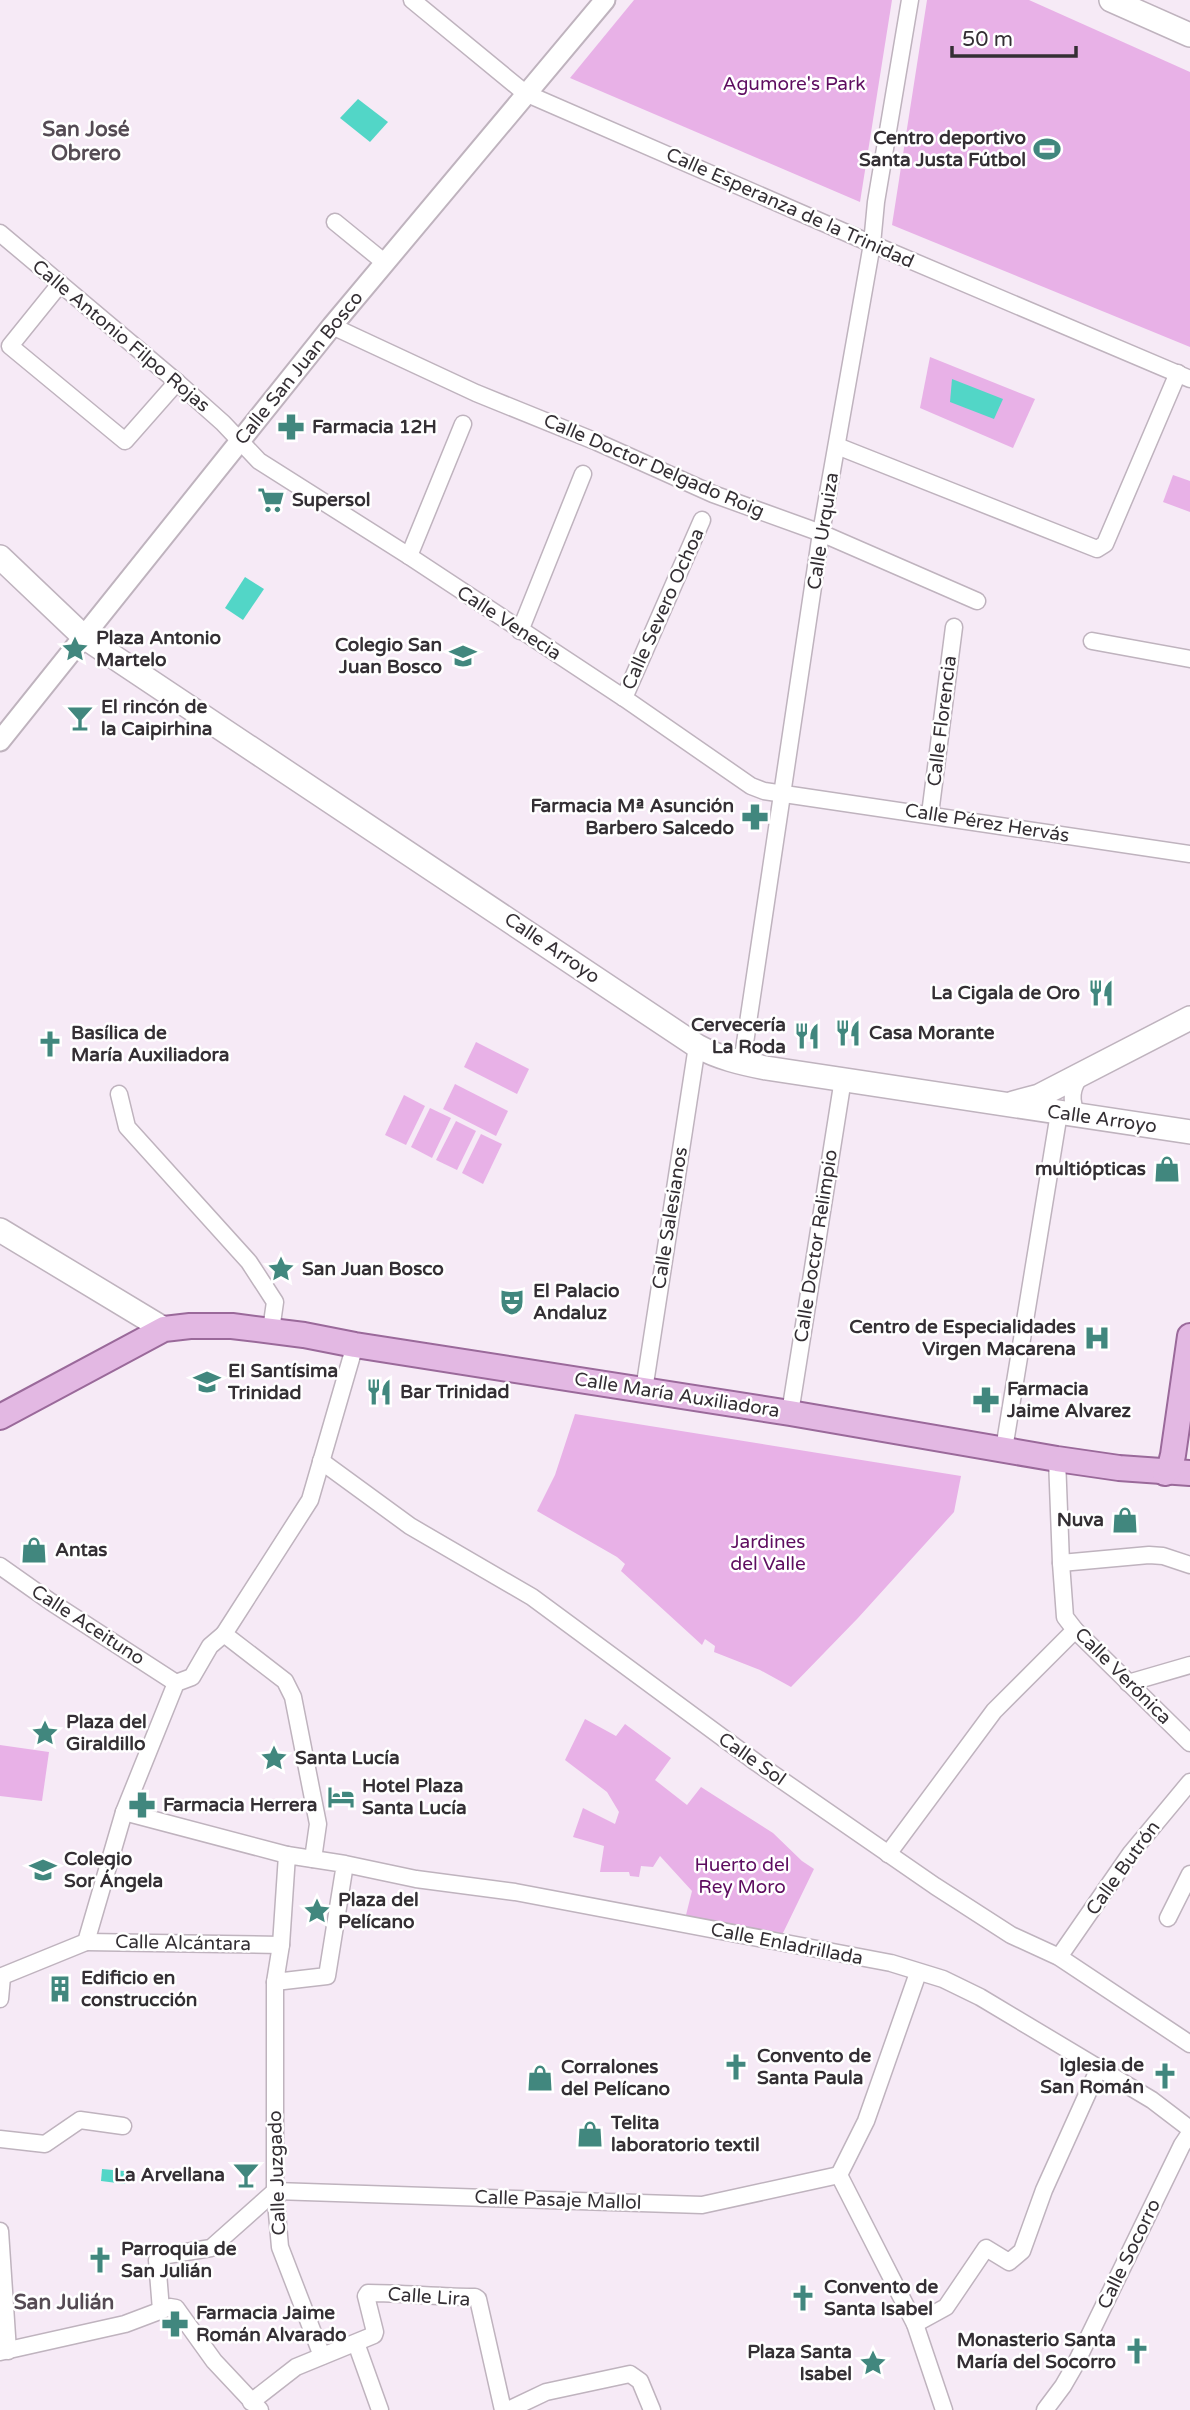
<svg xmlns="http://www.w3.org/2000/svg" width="1190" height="2410" viewBox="0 0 1190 2410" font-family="'Varela Round',sans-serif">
<rect width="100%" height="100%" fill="#f6eaf6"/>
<g fill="#e8b1e7">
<path d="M634,0H892L860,202L570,78Z"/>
<path d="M927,0H1029L1190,72V347L892,225Z"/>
<path d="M930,357L1035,399L1013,448L920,408Z"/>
<path d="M1173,475L1190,481V512L1163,502Z"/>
<path d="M476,1042L529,1069L517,1094L464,1067Z"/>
<path d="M455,1084L508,1111L496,1136L443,1109Z"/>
<path d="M404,1095L425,1106L406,1145L385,1135Z"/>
<path d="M430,1108L451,1118L432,1158L411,1147Z"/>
<path d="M456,1121L476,1131L457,1170L436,1160Z"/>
<path d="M481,1134L502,1144L483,1184L462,1173Z"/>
<path d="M575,1414L961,1476L954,1512L858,1618L791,1687L760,1670L714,1652L715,1646L705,1639L702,1645L621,1571L625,1564L617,1557L537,1511L555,1475Z"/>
<path d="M585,1719L616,1736L625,1724L671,1758L655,1780L687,1805L701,1787L773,1833L802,1861L814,1869L782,1935L685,1919L692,1891L660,1856L653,1867L641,1866L639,1877L630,1876L629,1872H600L604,1846L573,1837L583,1808L615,1824L619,1812L607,1792L565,1760Z"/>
<path d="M0,1745L49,1752L42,1801L0,1796Z"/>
</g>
<g fill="#52d6c7">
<path d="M358,99L388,122L370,142L340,118Z"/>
<path d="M952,379L1003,399L994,419L950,402Z"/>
<path d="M245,577L264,589L243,620L225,608Z"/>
<path d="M102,2169L124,2171L127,2175L125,2184L101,2181Z"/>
</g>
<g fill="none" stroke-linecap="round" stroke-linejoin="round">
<g stroke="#bfb3be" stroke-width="19">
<g id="minor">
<path d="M412,0L525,93L872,244L1190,379"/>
<path d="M335,222L384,262"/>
<path d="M0,233L177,382L223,423L259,461L409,556L624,698L751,786L764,791L1190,854"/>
<path d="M60,284L10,346L125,441L177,382"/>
<path d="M332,326L476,393L597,442L713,494L821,533L977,601"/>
<path d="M837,446L1097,549L1105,544L1178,373"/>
<path d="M409,556L463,424"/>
<path d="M520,631L583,474"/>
<path d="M1092,641L1190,659"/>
<path d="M624,698L702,520"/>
<path d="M930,814L954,627"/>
<path d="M742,1063L821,533L872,244L876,202L910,0"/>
<path d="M119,1094L127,1127L249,1262L275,1302L271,1330"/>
<path d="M1077,1115C1070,1100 1071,1088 1081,1075"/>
<path d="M644,1390L697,1046"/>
<path d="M790,1413L843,1079"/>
<path d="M1004,1449L1059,1113"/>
<path d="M1057,1459L1061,1563L1065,1617L1075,1630L1190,1743"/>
<path d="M321,1461L410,1526L532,1597L757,1763L935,1886L1011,1935L1059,1957L1190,2044"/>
<path d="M1061,1563L1149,1555L1163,1556L1190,1565"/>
<path d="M0,1566L51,1602L176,1683"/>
<path d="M1128,1683L1190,1665"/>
<path d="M124,1812L287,1855"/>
<path d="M888,1854L994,1711L1075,1630"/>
<path d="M313,1859L318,1824L293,1697L285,1681L224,1634L310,1500L355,1345"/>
<path d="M345,1864L327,1976L275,1982L281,1945L287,1855L345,1864L416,1879L515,1892L891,1963L943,1979L980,1997L1152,2100L1190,2129"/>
<path d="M1168,1918L1190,1874"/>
<path d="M86,1942L281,1945"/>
<path d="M1059,1957L1131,1853L1190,1782"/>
<path d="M918,1973L866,2121L839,2175L915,2324L944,2410"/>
<path d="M0,1977L86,1942L124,1812L176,1683L192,1677L210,1646L224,1634"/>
<path d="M275,1982V2191L280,2247L322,2356"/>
<path d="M0,1999L2,1977"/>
<path d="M0,2139L45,2144L80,2120L123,2126"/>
<path d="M0,2231L8,2351"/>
<path d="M161,2310L157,2260L161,2256L211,2248L275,2191L702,2205L839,2175"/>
<path d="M915,2324L946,2307L986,2248L1009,2262L1022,2251L1044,2190L1099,2068"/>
<path d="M356,2343L380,2410"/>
<path d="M0,2352L125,2324L170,2307L176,2308L214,2361L260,2410"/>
<path d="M251,2402L296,2367L374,2335L375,2332L366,2296L368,2293C404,2293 439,2297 475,2297L478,2299L503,2410"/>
<path d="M508,2410L546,2392L630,2374L640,2381L652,2410"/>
<path d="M1045,2410L1063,2386L1074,2367L1182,2145L1190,2133"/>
</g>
</g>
<g stroke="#bfb3be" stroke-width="23">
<path id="tertiary" d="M0,741L332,326L605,0"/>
</g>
<g stroke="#bfb3be" stroke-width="26">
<g id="secondary">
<path d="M1111,0L1190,35"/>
<path d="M0,557L84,637L697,1046C719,1058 741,1063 766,1068L1190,1132"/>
<path d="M1013,1103L1039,1096L1190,1018"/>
<path d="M0,1230L164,1329"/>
</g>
</g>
<g stroke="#9a699a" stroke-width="28">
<g id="primary">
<path d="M0,1417L164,1329L190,1326H232L304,1335L355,1345L790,1413L1057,1459L1119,1468L1190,1473"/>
<path d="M1165,1473L1170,1467L1173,1455L1190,1336"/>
</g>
</g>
<use href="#minor" stroke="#fff" stroke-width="16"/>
<use href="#tertiary" stroke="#fff" stroke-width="19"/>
<use href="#secondary" stroke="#fff" stroke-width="23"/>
<use href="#primary" stroke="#e3b8e3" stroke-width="24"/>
</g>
<defs>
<g id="stadium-bare" transform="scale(2.1)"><path d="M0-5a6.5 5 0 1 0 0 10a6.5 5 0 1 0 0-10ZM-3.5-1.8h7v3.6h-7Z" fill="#41877e" stroke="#fff" stroke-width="2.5" paint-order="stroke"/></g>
<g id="pharmacy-bare" transform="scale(2.1)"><path d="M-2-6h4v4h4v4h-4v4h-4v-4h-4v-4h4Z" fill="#41877e" stroke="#fff" stroke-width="2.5" paint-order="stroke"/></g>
<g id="supermarket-bare" transform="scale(2.1)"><path d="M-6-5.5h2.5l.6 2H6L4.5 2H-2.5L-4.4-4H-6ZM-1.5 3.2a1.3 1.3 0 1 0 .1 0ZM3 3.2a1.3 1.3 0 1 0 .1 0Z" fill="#41877e" stroke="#fff" stroke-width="2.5" paint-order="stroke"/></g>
<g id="sight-bare" transform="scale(2.1)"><path d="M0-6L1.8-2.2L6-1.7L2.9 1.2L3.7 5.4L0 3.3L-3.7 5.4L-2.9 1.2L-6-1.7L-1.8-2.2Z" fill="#41877e" stroke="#fff" stroke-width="2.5" paint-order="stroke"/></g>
<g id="school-bare" transform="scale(2.1)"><path d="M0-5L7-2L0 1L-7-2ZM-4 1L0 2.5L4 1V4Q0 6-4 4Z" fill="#41877e" stroke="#fff" stroke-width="2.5" paint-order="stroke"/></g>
<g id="bar-bare" transform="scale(2.1)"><path d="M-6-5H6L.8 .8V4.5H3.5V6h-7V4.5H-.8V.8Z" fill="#41877e" stroke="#fff" stroke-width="2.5" paint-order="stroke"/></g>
<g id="restaurant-bare" transform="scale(2.1)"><path d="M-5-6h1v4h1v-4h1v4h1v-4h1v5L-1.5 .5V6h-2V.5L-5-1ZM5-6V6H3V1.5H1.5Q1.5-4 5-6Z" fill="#41877e" stroke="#fff" stroke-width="2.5" paint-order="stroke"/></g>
<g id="church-bare" transform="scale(2.1)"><path d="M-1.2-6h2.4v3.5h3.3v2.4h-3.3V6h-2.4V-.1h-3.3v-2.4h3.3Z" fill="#41877e" stroke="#fff" stroke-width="2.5" paint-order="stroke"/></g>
<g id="shop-bare" transform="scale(2.1)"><path d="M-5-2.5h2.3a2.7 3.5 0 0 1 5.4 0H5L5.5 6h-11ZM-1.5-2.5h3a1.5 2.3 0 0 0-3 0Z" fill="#41877e" stroke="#fff" stroke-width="2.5" paint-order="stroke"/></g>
<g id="theatre-bare" transform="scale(2.1)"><path d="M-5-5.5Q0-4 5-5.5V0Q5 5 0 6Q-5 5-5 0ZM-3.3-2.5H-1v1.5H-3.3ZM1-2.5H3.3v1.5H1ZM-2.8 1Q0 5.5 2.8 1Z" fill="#41877e" stroke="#fff" stroke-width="2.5" paint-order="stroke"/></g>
<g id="hospital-bare" transform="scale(2.1)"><path d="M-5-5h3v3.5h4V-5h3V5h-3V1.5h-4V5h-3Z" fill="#41877e" stroke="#fff" stroke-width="2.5" paint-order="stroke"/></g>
<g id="hotel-bare" transform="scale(2.1)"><path d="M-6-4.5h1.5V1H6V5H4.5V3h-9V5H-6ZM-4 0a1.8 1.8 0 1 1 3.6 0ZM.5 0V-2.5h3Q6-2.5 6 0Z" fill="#41877e" stroke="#fff" stroke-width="2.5" paint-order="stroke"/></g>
<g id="building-bare" transform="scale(2.1)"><path d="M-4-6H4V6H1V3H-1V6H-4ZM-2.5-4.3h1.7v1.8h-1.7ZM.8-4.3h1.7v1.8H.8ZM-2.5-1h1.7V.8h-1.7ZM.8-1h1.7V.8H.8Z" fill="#41877e" stroke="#fff" stroke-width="2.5" paint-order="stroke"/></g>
</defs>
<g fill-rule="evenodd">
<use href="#stadium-bare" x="1047" y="149"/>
<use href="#pharmacy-bare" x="291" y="427"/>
<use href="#supermarket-bare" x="271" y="500"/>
<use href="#sight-bare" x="75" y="649"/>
<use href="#school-bare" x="463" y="656"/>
<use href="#bar-bare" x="80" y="718"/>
<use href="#pharmacy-bare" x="755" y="817"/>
<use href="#restaurant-bare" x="1101" y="993"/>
<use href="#restaurant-bare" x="848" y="1033"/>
<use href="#restaurant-bare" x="807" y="1036"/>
<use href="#church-bare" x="50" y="1044"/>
<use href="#shop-bare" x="1167" y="1169"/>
<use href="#sight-bare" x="281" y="1269"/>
<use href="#theatre-bare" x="512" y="1302"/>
<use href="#hospital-bare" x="1097" y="1338"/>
<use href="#school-bare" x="207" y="1382"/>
<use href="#restaurant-bare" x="379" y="1392"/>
<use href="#pharmacy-bare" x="986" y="1400"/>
<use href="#shop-bare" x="1125" y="1520"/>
<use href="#shop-bare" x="34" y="1550"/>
<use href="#sight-bare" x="45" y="1733"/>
<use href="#sight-bare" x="274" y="1758"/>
<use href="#hotel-bare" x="341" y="1797"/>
<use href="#pharmacy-bare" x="142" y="1805"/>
<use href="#school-bare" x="43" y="1870"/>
<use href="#sight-bare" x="317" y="1911"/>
<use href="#building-bare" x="60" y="1989"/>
<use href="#church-bare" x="736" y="2067"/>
<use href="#church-bare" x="1165" y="2076"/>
<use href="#shop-bare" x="540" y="2078"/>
<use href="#shop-bare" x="590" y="2134"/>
<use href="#bar-bare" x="246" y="2175"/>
<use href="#church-bare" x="100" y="2260"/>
<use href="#church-bare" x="803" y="2298"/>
<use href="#pharmacy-bare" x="175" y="2324"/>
<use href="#church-bare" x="1137" y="2351"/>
<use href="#sight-bare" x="873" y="2363"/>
</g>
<g text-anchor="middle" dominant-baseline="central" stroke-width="5" stroke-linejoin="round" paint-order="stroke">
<g font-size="19" fill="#5e0d60" stroke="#fff">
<text x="794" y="84">Agumore's Park</text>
<text x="768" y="1542">Jardines<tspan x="768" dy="22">del Valle</tspan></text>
<text x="742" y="1865">Huerto del<tspan x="742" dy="22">Rey Moro</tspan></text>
</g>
<g font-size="19" font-weight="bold" fill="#342f34" stroke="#fff" text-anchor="start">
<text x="1026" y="138" text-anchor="end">Centro deportivo<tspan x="1026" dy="22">Santa Justa Fútbol</tspan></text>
<text x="312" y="427">Farmacia 12H</text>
<text x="292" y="500">Supersol</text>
<text x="96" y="638">Plaza Antonio<tspan x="96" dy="22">Martelo</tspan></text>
<text x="442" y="645" text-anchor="end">Colegio San<tspan x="442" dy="22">Juan Bosco</tspan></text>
<text x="101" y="707">El rincón de<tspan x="101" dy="22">la Caipirhina</tspan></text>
<text x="734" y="806" text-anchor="end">Farmacia Mª Asunción<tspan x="734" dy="22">Barbero Salcedo</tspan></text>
<text x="1080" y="993" text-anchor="end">La Cigala de Oro</text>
<text x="786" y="1025" text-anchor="end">Cervecería<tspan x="786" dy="22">La Roda</tspan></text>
<text x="71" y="1033">Basílica de<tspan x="71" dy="22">María Auxiliadora</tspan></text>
<text x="869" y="1033">Casa Morante</text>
<text x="1146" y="1169" text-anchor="end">multiópticas</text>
<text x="302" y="1269">San Juan Bosco</text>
<text x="533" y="1291">El Palacio<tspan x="533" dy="22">Andaluz</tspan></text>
<text x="1076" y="1327" text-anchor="end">Centro de Especialidades<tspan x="1076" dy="22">Virgen Macarena</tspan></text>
<text x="228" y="1371">EI Santísima<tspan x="228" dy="22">Trinidad</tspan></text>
<text x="1007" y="1389">Farmacia<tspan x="1007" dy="22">Jaime Alvarez</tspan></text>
<text x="400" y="1392">Bar Trinidad</text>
<text x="1104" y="1520" text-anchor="end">Nuva</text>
<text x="55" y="1550">Antas</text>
<text x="66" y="1722">Plaza del<tspan x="66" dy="22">Giraldillo</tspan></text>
<text x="295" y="1758">Santa Lucía</text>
<text x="362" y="1786">Hotel Plaza<tspan x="362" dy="22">Santa Lucía</tspan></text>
<text x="163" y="1805">Farmacia Herrera</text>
<text x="64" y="1859">Colegio<tspan x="64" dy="22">Sor Ángela</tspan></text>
<text x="338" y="1900">Plaza del<tspan x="338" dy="22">Pelícano</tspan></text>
<text x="81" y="1978">Edificio en<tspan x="81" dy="22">construcción</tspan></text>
<text x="757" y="2056">Convento de<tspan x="757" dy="22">Santa Paula</tspan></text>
<text x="1144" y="2065" text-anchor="end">Iglesia de<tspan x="1144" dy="22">San Román</tspan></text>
<text x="561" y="2067">Corralones<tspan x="561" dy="22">del Pelícano</tspan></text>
<text x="611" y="2123">Telita<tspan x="611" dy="22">laboratorio textil</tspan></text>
<text x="225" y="2175" text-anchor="end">La Arvellana</text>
<text x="121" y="2249">Parroquia de<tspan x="121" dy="22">San Julián</tspan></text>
<text x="824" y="2287">Convento de<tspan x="824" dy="22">Santa Isabel</tspan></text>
<text x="196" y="2313">Farmacia Jaime<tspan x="196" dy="22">Román Alvarado</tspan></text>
<text x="1116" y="2340" text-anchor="end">Monasterio Santa<tspan x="1116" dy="22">María del Socorro</tspan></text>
<text x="852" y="2352" text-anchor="end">Plaza Santa<tspan x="852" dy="22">Isabel</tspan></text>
</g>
<g font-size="19" fill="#342f34" stroke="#fff">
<text transform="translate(790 208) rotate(24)">Calle Esperanza de la Trinidad</text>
<text transform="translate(121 336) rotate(40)">Calle Antonio Filpo Rojas</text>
<text transform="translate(299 368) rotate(-51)">Calle San Juan Bosco</text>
<text transform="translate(654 466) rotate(23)">Calle Doctor Delgado Roig</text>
<text transform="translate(823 531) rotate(-81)">Calle Urquiza</text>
<text transform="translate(663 609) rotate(-66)">Calle Severo Ochoa</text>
<text transform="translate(509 623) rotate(33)">Calle Venecia</text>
<text transform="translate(942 721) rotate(-83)">Calle Florencia</text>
<text transform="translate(987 823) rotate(9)">Calle Pérez Hervás</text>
<text transform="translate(552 948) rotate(34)">Calle Arroyo</text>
<text transform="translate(1102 1119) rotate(8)">Calle Arroyo</text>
<text transform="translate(670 1218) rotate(-81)">Calle Salesianos</text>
<text transform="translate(816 1246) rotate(-81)">Calle Doctor Relimpio</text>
<text transform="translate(677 1395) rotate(9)">Calle María Auxiliadora</text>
<text transform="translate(88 1625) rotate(33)">Calle Aceituno</text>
<text transform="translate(1123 1676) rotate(45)">Calle Verónica</text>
<text transform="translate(752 1759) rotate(35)">Calle Sol</text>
<text transform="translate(1123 1868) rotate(-54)">Calle Butrón</text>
<text transform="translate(183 1943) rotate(1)">Calle Alcántara</text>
<text transform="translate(787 1944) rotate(11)">Calle Enladrillada</text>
<text transform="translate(277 2173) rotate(-92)">Calle Juzgado</text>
<text transform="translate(558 2200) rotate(2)">Calle Pasaje Mallol</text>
<text transform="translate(1129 2254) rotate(-64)">Calle Socorro</text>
<text transform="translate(429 2297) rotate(4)">Calle Lira</text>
</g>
<g font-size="21" font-weight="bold" fill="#554b54" stroke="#fff">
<text x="86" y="129">San José<tspan x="86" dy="24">Obrero</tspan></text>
<text x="64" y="2302">San Julián</text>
</g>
</g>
<path d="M952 46v10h124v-10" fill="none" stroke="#342f34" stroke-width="3.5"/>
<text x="962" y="46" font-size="21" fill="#342f34" stroke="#ffffff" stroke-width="5" paint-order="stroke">50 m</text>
</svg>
